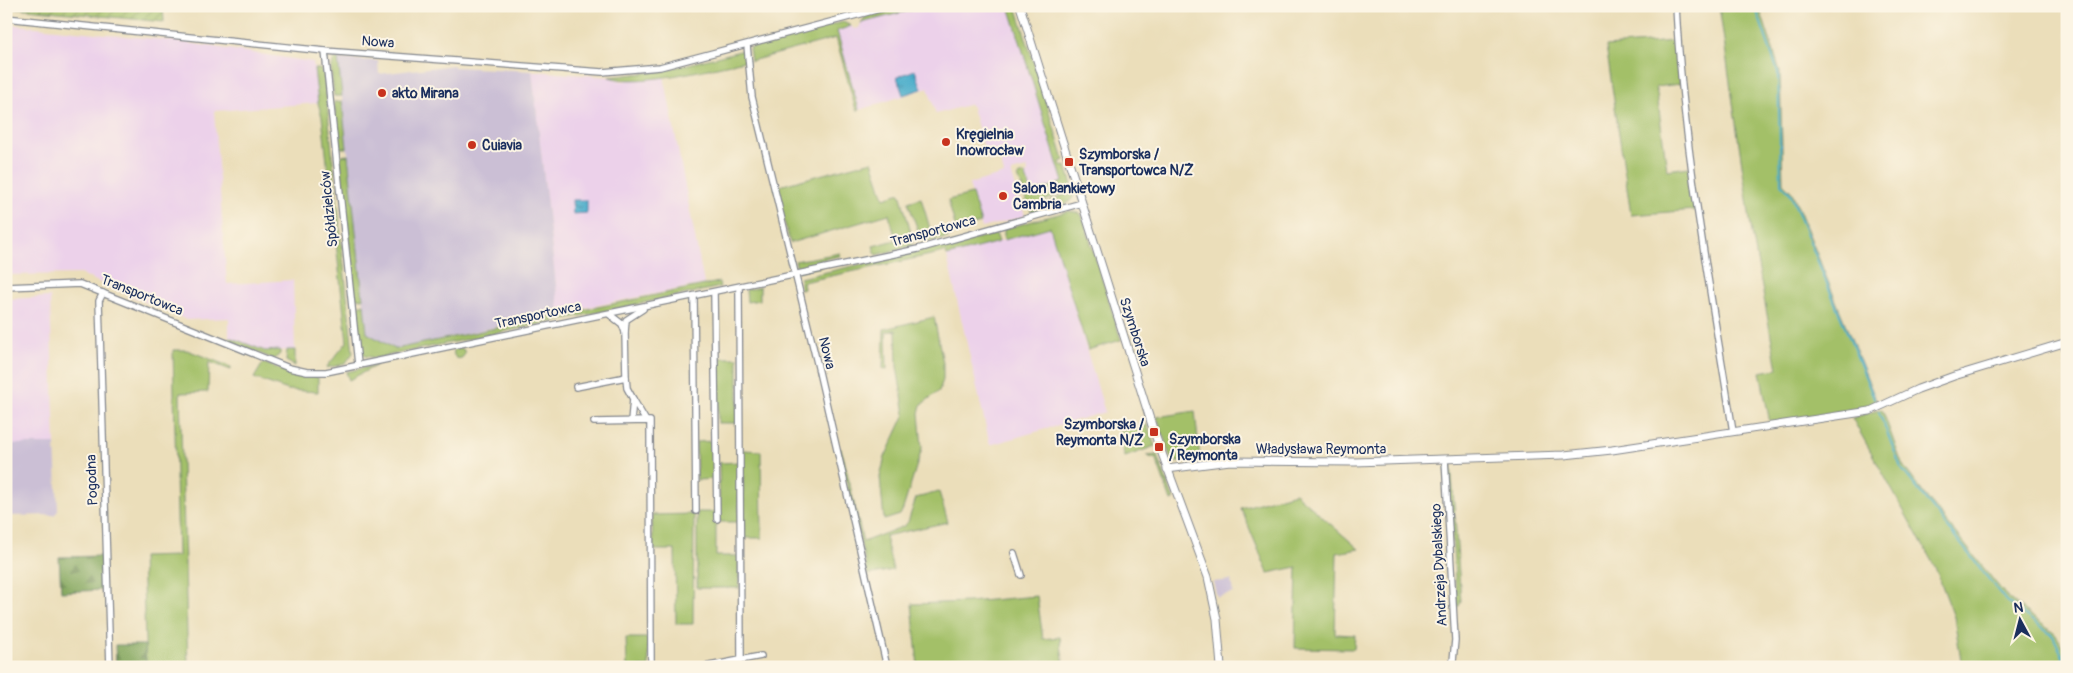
<svg xmlns="http://www.w3.org/2000/svg" width="2073" height="673" viewBox="0 0 2073 673" font-family="Pangolin,sans-serif">
<defs>
<pattern id="forest-firs" width="22" height="20" patternUnits="userSpaceOnUse" patternTransform="scale(1.25)"><rect width="22" height="20" fill="#82a65c"/><path d="M5 1l3.5 6h-7zM16 11l3.5 6h-7z" fill="#6a884f"/></pattern>
<pattern id="garden-furrows" width="10" height="10" patternUnits="userSpaceOnUse" patternTransform="scale(1.25)"><rect width="10" height="10" fill="#a3c067"/><path d="M-1 1l2-2M0 10L10 0M9 11l2-2" fill="none" stroke="#849c58"/></pattern>
<pattern id="water-ripples" width="26" height="14" patternUnits="userSpaceOnUse" patternTransform="scale(1.25)"><rect width="26" height="14" fill="#4cadcb"/><path d="M2 4q2-2 4 0t4 0M15 11q2-2 4 0t4 0" fill="none" stroke="#3e8da8"/></pattern>
</defs>
<rect width="100%" height="100%" fill="#fcf5e5"/>
<filter id="ink" filterUnits="userSpaceOnUse"><feTurbulence type="fractalNoise" baseFrequency=".02" numOctaves="2"/><feDisplacementMap in="SourceGraphic" scale="10" xChannelSelector="R" yChannelSelector="G"/><feConvolveMatrix kernelMatrix="1 2 1 2 8 2 1 2 1" color-interpolation-filters="sRGB"/></filter>
<filter id="wash" filterUnits="userSpaceOnUse"><feTurbulence type="fractalNoise" baseFrequency=".0096" numOctaves="4" result="noise"/><feDisplacementMap in="SourceGraphic" scale="20" xChannelSelector="R" yChannelSelector="G"/><feGaussianBlur stdDeviation="1.12" result="paint"/><feColorMatrix in="noise" values="0 0 0 0 0 0 0 0 0 0 0 0 0 0 0 0 0 1.4 0 .05"/><feComposite in="paint" operator="in"/></filter>
<g filter="url(#wash)">
<rect width="100%" height="100%" fill="#ebdeba"/>
<g fill="#ecd1ea">
<path d="M927,6H1009L1063,182L1032,193L1025,174L1028,173L1027,168L1011,172L1025,216L982,228L969,184L1004,174L1000,158L988,161L971,104L936,114L928,88L859,110L837,31L851,26L854,29L859,28L861,23Z"/>
<path d="M6,24L175,41L313,62L318,103L214,111L227,284L293,280L295,350L265,351L229,337V318L187,320L80,274L6,275Z"/>
<path d="M532,71L609,77L622,81L664,76L704,284L559,313Z"/>
<path d="M1050,227L1105,412L990,445L947,256Z"/>
<path d="M50,297L55,444H6V299Z"/>
</g>
<g fill="#cbbfd5">
<path d="M338,59L378,61L379,74L454,65V67L532,71L559,313L395,349L367,333Z"/>
<path d="M6,444H55L58,511L54,515L6,516Z"/>
<path d="M1231,580L1233,593L1217,597L1213,582Z"/>
</g>
<g fill="#a3c067" stroke="#5f7862">
<path d="M905,6H927L861,23L866,16Z"/>
<path d="M1009,6H1016L1064,160L1060,162L1062,167L1066,166L1073,188L1029,208L1018,176L1025,174L1032,193L1063,182Z"/>
<path d="M1719,6H1759L1780,71L1783,183L1792,192L1878,405L1869,408L1770,423L1760,372L1777,369L1751,227Z"/>
<path d="M843,22L851,26L837,31L859,110H856L836,38L751,61L749,48Z"/>
<path d="M1675,41L1680,84L1656,87L1667,170L1689,167L1695,210L1631,215L1606,46Z"/>
<path d="M744,50L745,61C709,68 642,87 609,77L661,71Z"/>
<path d="M334,59H338L342,96H334L331,70Z"/>
<path d="M314,69H320L324,74L353,353L345,364L326,368L347,342L322,117L318,103Z"/>
<path d="M342,101L347,148H339L334,102Z"/>
<path d="M348,155L363,299L355,298L340,156Z"/>
<path d="M872,161L884,198L900,193L913,240L911,246L876,255L873,246L896,240L889,214L790,243L775,187Z"/>
<path d="M1074,190C1077,206 1042,216 1030,210Z"/>
<path d="M972,194L981,223L956,229L948,200Z"/>
<path d="M921,198L931,232L948,228V238L922,242L908,202Z"/>
<path d="M1069,211L1080,213L1083,218L1121,340L1088,350L1050,227L1004,240V229Z"/>
<path d="M996,234L999,242L947,256L945,252L803,282L804,289L800,290V278Z"/>
<path d="M840,253V256L820,260L821,267L798,271L795,261Z"/>
<path d="M719,282L720,287L376,358L365,356L359,348L355,307L364,304L367,333L395,349Z"/>
<path d="M760,287V300L747,302L746,290Z"/>
<path d="M934,317L943,363V380L939,391L921,405L919,413L922,448L903,509L900,515L884,520L880,477L885,457L905,414L897,367L896,330L886,332L887,369H883L884,329Z"/>
<path d="M229,337L265,351L280,350V354L274,359L229,341Z"/>
<circle cx="459" cy="353" r="5.5"/>
<path d="M173,350H187L231,367V370L209,362L208,392L180,393L188,667H146L142,557L178,556Z"/>
<path d="M287,350H295V366L286,361Z"/>
<rect x="718" y="358" width="20" height="65"/>
<path d="M263,363L297,375L318,377V392L288,390L254,378Z"/>
<path d="M377,365L349,380L346,372Z"/>
<path d="M1882,409L1902,464L1924,494L2008,598L2055,634C2062,643 2067,655 2067,667H1962L1954,617L1935,567L1852,418Z"/>
<path d="M1195,411L1200,459L1172,462L1157,417Z"/>
<path d="M1147,425L1155,446L1125,457L1118,432Z"/>
<path d="M714,441L715,479L697,480L696,442Z"/>
<path d="M839,449H841L844,459L863,542L904,526L908,522L916,498L939,492L948,522L885,536L893,570L868,575Z"/>
<path d="M743,450L761,451L762,538H743Z"/>
<path d="M1157,455L1174,500L1171,501L1156,459L1147,456Z"/>
<path d="M739,462V522H720L719,463Z"/>
<path d="M1451,462L1461,602L1459,606H1457L1447,467Z"/>
<path d="M1295,493L1359,549L1337,553L1335,634L1355,635L1354,649L1295,648L1297,567L1268,573L1241,508Z"/>
<path d="M697,512H716V556H739V588H697Z"/>
<path d="M694,514L693,624H676L675,550H653L652,515Z"/>
<path d="M1037,596L1043,639L1060,637L1064,666L1046,667L1045,661L1022,664V667H918L912,604L968,602Z"/>
<path d="M626,638H648L649,667H627Z"/>
</g>
<g fill="url(#forest-firs)" stroke="#4e6a5d">
<path d="M102,556L103,590L61,592L59,557Z"/>
<path d="M115,645H145L146,667H116Z"/>
</g>
<path fill="url(#garden-furrows)" stroke="#5f7862" d="M6,6H163L164,22L6,7Z"/>
<g fill="url(#water-ripples)" stroke="#346e94">
<path d="M915,70L922,89L903,95L897,77Z"/>
<path d="M572,200H587V213L573,214Z"/>
</g>
<g fill="none" stroke-linecap="round" stroke-linejoin="round">
<g stroke="#4cadcb" stroke-width="2">
<path d="M1755,6L1778,72L1781,184L1790,193L1874,398"/>
<path d="M1879,412L1901,468L2006,601L2053,636L2067,665"/>
</g>
</g>
</g>
<g filter="url(#ink)">
<g fill="none" stroke-linecap="round" stroke-linejoin="round">
<g stroke="#83868c" stroke-width="8">
<g id="minor">
<path d="M1676,6C1683,148 1711,292 1733,432"/>
<path d="M6,18L325,51L602,72L660,67L891,6"/>
<path d="M747,45L752,97L817,363L887,667"/>
<path d="M325,51L358,364"/>
<path d="M6,287L80,284L289,368L307,372H326L918,249L1082,203"/>
<path d="M739,287L741,660"/>
<path d="M714,292L717,519"/>
<path d="M103,293L99,301L110,667"/>
<path d="M694,296L696,511"/>
<path d="M609,314L622,324L625,332L626,320L643,309"/>
<path d="M625,332L626,377"/>
<path d="M2064,343L2067,361"/>
<path d="M576,387L626,377L627,388L633,399"/>
<path d="M631,421L633,399L646,421"/>
<path d="M594,422L650,421L651,667"/>
<path d="M1445,459L1455,640L1453,661L1448,667"/>
<path d="M1014,553L1021,575"/>
<path d="M704,667L761,656"/>
</g>
</g>
<g stroke="#83868c" stroke-width="9">
<g id="tertiary">
<path d="M1020,6L1154,432L1208,577L1217,619L1221,667"/>
<path d="M1167,469L1230,461L1355,462L1564,455L1612,450L1870,411L1918,389L1954,376L2067,342"/>
</g>
</g>
<use href="#minor" stroke="#fff" stroke-width="5.5"/>
<use href="#tertiary" stroke="#fff" stroke-width="7"/>
</g>
</g>
<g fill="#c8321e" stroke="#fcf5e5" stroke-width="2">
<circle cx="382" cy="93" r="5"/>
<circle cx="946" cy="142" r="5"/>
<circle cx="472" cy="145" r="5"/>
<rect x="1064" y="157" width="10" height="10" rx="2.5"/>
<circle cx="1003" cy="196" r="5"/>
<rect x="1149" y="427" width="10" height="10" rx="2.5"/>
<rect x="1154" y="442" width="10" height="10" rx="2.5"/>
</g>
<g text-anchor="middle" dominant-baseline="central" stroke-width="4" stroke-linejoin="round" paint-order="stroke">
<g font-size="14" fill="#1b2f5e" stroke="#fcf5e5">
<text transform="translate(378 42) rotate(4)">Nowa</text>
<text transform="translate(329 209) rotate(-96)">Spółdzielców</text>
<text transform="translate(933 231) rotate(-15)">Transportowca</text>
<text transform="translate(142 295) rotate(22)">Transportowca</text>
<text transform="translate(538 315) rotate(-12)">Transportowca</text>
<text transform="translate(1135 332) rotate(72)">Szymborska</text>
<text transform="translate(827 353) rotate(76)">Nowa</text>
<text x="1321" y="449">Władysława Reymonta</text>
<text transform="translate(92 480) rotate(-92)">Pogodna</text>
<text transform="translate(1439 565) rotate(-93)">Andrzeja Dybalskiego</text>
</g>
<g font-size="14" font-weight="bold" fill="#1b2f5e" stroke="#fcf5e5" text-anchor="start">
<text x="392" y="93">akto Mirana</text>
<text x="956" y="134">Kręgielnia<tspan x="956" dy="16">Inowrocław</tspan></text>
<text x="482" y="145">Cuiavia</text>
<text x="1079" y="154">Szymborska /<tspan x="1079" dy="16">Transportowca N/Ż</tspan></text>
<text x="1013" y="188">Salon Bankietowy<tspan x="1013" dy="16">Cambria</tspan></text>
<text x="1144" y="424" text-anchor="end">Szymborska /<tspan x="1144" dy="16">Reymonta N/Ż</tspan></text>
<text x="1169" y="439">Szymborska<tspan x="1169" dy="16">/ Reymonta</tspan></text>
</g>
</g>
<rect width="2073" height="673" fill="none" stroke="#fcf5e5" stroke-width="25"/>
<g transform="translate(2020 620) rotate(353)" stroke="#fcf5e5" stroke-width="4" paint-order="stroke">
<path d="M0-4L9 19L0 12L-9 19Z" fill="#1b2f5e"/>
<text y="-8" font-size="14" font-weight="bold" text-anchor="middle" fill="#1b2f5e">N</text>
</g>
</svg>
